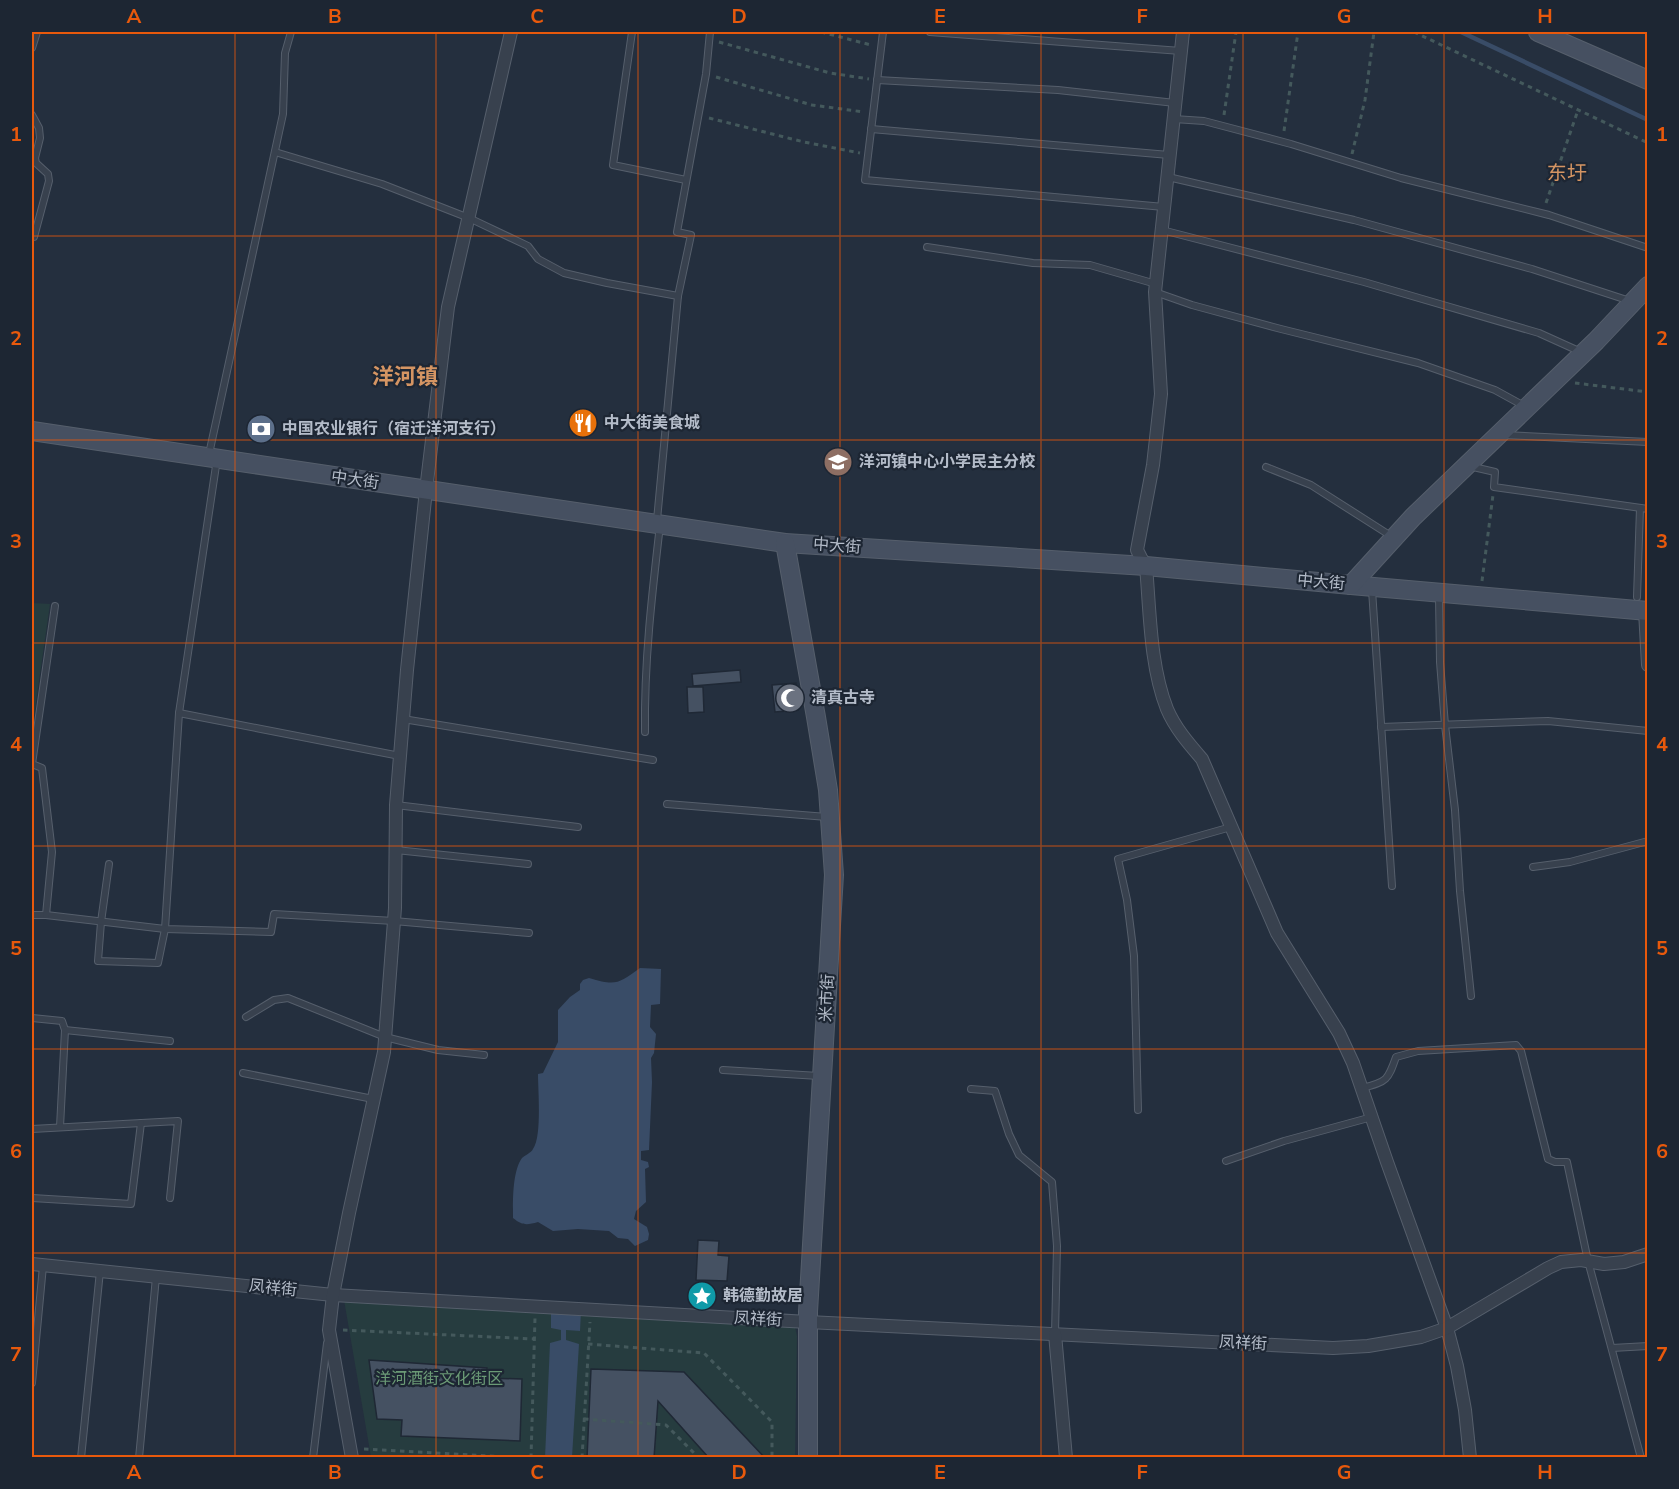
<svg xmlns="http://www.w3.org/2000/svg" width="1679" height="1489" viewBox="0 0 1679 1489" font-family="'Nunito Sans','Noto Sans SC',sans-serif">
<rect width="100%" height="100%" fill="#242f3e"/>
<g fill="#263c3f">
<path d="M32,603L50,604L32,730Z"/>
<path d="M343,1294L793,1318L797,1336L795,1457H371Z"/>
</g>
<g fill="#394c67">
<path d="M640,968L661,969L660,1004L651,1005L650,1027L656,1034L654,1053L651,1058L652,1082L649,1150L641,1151V1160L648,1162L649,1167L645,1169L646,1202L636,1211L634,1219L647,1227L649,1234L648,1240L635,1246L628,1239L618,1238L609,1231L578,1229L553,1231L538,1222C527,1225 523,1226 513,1218C513,1202 512,1172 522,1158C525,1155 531,1153 533,1149C542,1137 538,1090 538,1074L543,1073L558,1042V1010L570,997L580,990V984L583,980L589,978C616,986 618,984 640,968Z"/>
<path d="M551,1309L581,1311L580,1331L566,1330V1340L579,1344L572,1457L545,1458L550,1343L561,1340V1330L551,1328Z"/>
</g>
<g fill="none" stroke-linecap="round" stroke-linejoin="round">
<path stroke="#394c67" stroke-width="4.5" d="M1461,32L1648,120"/>
</g>
<g fill="#455162" stroke="#1f2835" stroke-width="1.5">
<path d="M740,670L741,682L693,686L692,674Z"/>
<path d="M796,683L798,710L775,712L772,685Z"/>
<path d="M687,687H703L704,712L688,713Z"/>
<path d="M698,1240L719,1241L718,1255L729,1256L727,1281L696,1280Z"/>
<path d="M369,1360L487,1368V1378L522,1379L520,1441L401,1436L402,1420L377,1419Z"/>
<path d="M591,1369L684,1372L765,1458H709L658,1401L654,1458H587Z"/>
</g>
<g fill="none" stroke-linecap="round" stroke-linejoin="round">
<g stroke="#565f6c" stroke-width="8">
<g id="lane">
<path d="M632,32L613,165L686,180"/>
<path d="M883,32L865,180L1164,207"/>
<path d="M930,32L1181,51"/>
<path d="M32,48L37,32"/>
<path d="M877,80L1058,90L1175,103"/>
<path d="M32,115L39,128L40,138L35,158L36,163L48,174L49,181L34,237H32"/>
<path d="M1174,119L1204,121L1291,144L1401,178L1549,215L1648,248"/>
<path d="M871,129L1169,155"/>
<path d="M275,152L382,184L469,218L528,246L538,259L564,273L607,283L678,296"/>
<path d="M1168,177L1354,220L1532,269L1630,301"/>
<path d="M1162,230L1364,282L1539,333L1581,352"/>
<path d="M927,247L1033,263L1090,265L1156,284"/>
<path d="M1155,292L1192,305L1281,329L1418,363L1495,390L1526,407"/>
<path d="M1503,435L1648,442"/>
<path d="M209,454L283,114L285,53L291,32"/>
<path d="M1469,466L1495,472L1494,487L1648,509"/>
<path d="M1266,467L1311,485L1391,536"/>
<path d="M657,520L678,296L691,235L677,232L706,74L710,32"/>
<path d="M1372,590L1392,886"/>
<path d="M1439,596L1440,662L1445,725L1455,810L1460,891L1471,996"/>
<path d="M1637,597L1640,508"/>
<path d="M179,713L400,756"/>
<path d="M403,719L653,760"/>
<path d="M1381,727L1548,721L1648,731"/>
<path d="M645,732C644,663 652,594 660,525"/>
<path d="M667,804L827,817"/>
<path d="M396,805L578,827"/>
<path d="M396,850L528,864"/>
<path d="M109,864L101,922L98,961L158,963L165,929L179,713L217,459"/>
<path d="M1533,867L1570,862L1648,841"/>
<path d="M32,915H46L165,929L271,932L274,914L394,921L529,933"/>
<path d="M46,915L52,852L42,768L32,764L55,606"/>
<path d="M246,1017L274,1000L288,998L385,1037L438,1050L484,1055"/>
<path d="M32,1018L62,1021L65,1030L60,1127"/>
<path d="M65,1030L170,1041"/>
<path d="M723,1070L819,1076"/>
<path d="M243,1073L373,1099"/>
<path d="M1362,1088C1387,1082 1388,1080 1396,1057L1418,1051L1516,1045L1521,1051L1548,1159L1555,1162H1567L1588,1261L1641,1458"/>
<path d="M971,1089L995,1091L1009,1134L1019,1155L1052,1182L1057,1246L1055,1334"/>
<path d="M1138,1110L1134,956L1127,900L1118,859L1231,827"/>
<path d="M32,1129L178,1121L170,1198"/>
<path d="M1226,1161L1284,1141L1372,1117"/>
<path d="M32,1198L131,1204L141,1123"/>
<path d="M1612,1348L1648,1346"/>
<path d="M32,1383L43,1266"/>
<path d="M81,1458L100,1271"/>
<path d="M139,1458L156,1277"/>
<path d="M313,1458L327,1343"/>
</g>
</g>
<g stroke="#565f6c" stroke-width="14">
<g id="street">
<path d="M1183,32L1155,292L1161,394L1153,465L1137,550L1141,558L1146,566C1150,612 1150,666 1167,709C1175,728 1189,744 1202,759L1277,933L1339,1033L1353,1063L1387,1162L1447,1328L1457,1366L1465,1410L1470,1458"/>
<path d="M1645,611L1648,665"/>
<path d="M32,1264L333,1295L808,1322L1333,1348L1368,1346L1421,1337L1447,1328L1548,1268L1561,1262L1581,1260L1604,1264L1624,1262L1648,1254"/>
<path d="M1055,1334L1066,1458"/>
<path d="M352,1458L329,1330L333,1295L349,1213L384,1052L395,908L396,805L407,670L426,490L448,307L511,32"/>
</g>
</g>
<g stroke="#565f6c" stroke-width="20">
<g id="secondary">
<path d="M1538,32L1648,80"/>
<path d="M32,431L785,543L1146,566L1351,585L1648,611"/>
<path d="M785,543L816,717L828,790L834,875L808,1312V1458"/>
<path d="M1351,585L1413,517L1596,341L1648,286"/>
</g>
</g>
<g stroke="#44595c" stroke-width="3" stroke-dasharray="4.5 4.5" stroke-linecap="butt">
<path d="M821,32L871,45"/>
<path d="M1414,32L1648,143"/>
<path d="M719,42L830,73L869,79"/>
<path d="M716,77L812,105L864,112"/>
<path d="M1224,115L1236,32"/>
<path d="M709,118L804,142L860,153"/>
<path d="M1284,131L1298,32"/>
<path d="M1352,154L1365,100L1374,32"/>
<path d="M1546,203L1578,110"/>
<path d="M1575,383L1648,392"/>
<path d="M1482,581L1493,495"/>
<path d="M343,1330L535,1339"/>
<path d="M588,1344L704,1353L772,1422V1458"/>
<path d="M584,1419L666,1425L699,1458"/>
<path d="M364,1449L528,1458"/>
<path d="M531,1458L535,1318"/>
<path d="M582,1458L590,1322"/>
</g>
<use href="#lane" stroke="#38414e" stroke-width="6"/>
<use href="#street" stroke="#38414e" stroke-width="12"/>
<use href="#secondary" stroke="#465061" stroke-width="18"/>
</g>
<path fill="none" stroke="#e8590c" stroke-width="1.5" stroke-opacity="0.55" d="M235,32V1458M436,32V1458M638,32V1458M840,32V1458M1041,32V1458M1243,32V1458M1444,32V1458M32,236H1648M32,440H1648M32,643H1648M32,846H1648M32,1049H1648M32,1253H1648"/>
<defs>
<g id="restaurant-disc" transform="scale(1.5)"><circle r="9.5" fill="#e8710a" stroke="#1d2633"/><path d="M-5-6h1v4h1v-4h1v4h1v-4h1v5L-1.5 .5V6h-2V.5L-5-1ZM5-6V6H3V1.5H1.5Q1.5-4 5-6Z" fill="#fff"/></g>
<g id="bank-disc" transform="scale(1.5)"><circle r="9.5" fill="#5c6f8a" stroke="#1d2633"/><path d="M-6-4H6V4H-6ZM0-2.3a2.3 2.3 0 1 0 0 4.6a2.3 2.3 0 1 0 0-4.6Z" fill="#fff"/></g>
<g id="school-disc" transform="scale(1.5)"><circle r="9.5" fill="#8d6e63" stroke="#1d2633"/><path d="M0-5L7-2L0 1L-7-2ZM-4 1L0 2.5L4 1V4Q0 6-4 4Z" fill="#fff"/></g>
<g id="mosque-disc" transform="scale(1.5)"><circle r="9.5" fill="#6b7280" stroke="#1d2633"/><path d="M3.5-4.9A6 6 0 1 0 3.5 4.9A5 5 0 1 1 3.5-4.9Z" fill="#fff"/></g>
<g id="sight-disc" transform="scale(1.5)"><circle r="9.5" fill="#0f9aa8" stroke="#1d2633"/><path d="M0-6L1.8-2.2L6-1.7L2.9 1.2L3.7 5.4L0 3.3L-3.7 5.4L-2.9 1.2L-6-1.7L-1.8-2.2Z" fill="#fff"/></g>
</defs>
<g fill-rule="evenodd">
<use href="#restaurant-disc" x="583" y="423"/>
<use href="#bank-disc" x="261" y="429"/>
<use href="#school-disc" x="838" y="462"/>
<use href="#mosque-disc" x="790" y="698"/>
<use href="#sight-disc" x="702" y="1296"/>
</g>
<g text-anchor="middle" dominant-baseline="central" stroke-width="4.5" stroke-linejoin="round" paint-order="stroke">
<g font-size="16" font-weight="bold" fill="#b4bcc9" stroke="#1d2633" text-anchor="start">
<text x="604" y="423">中大街美食城</text>
<text x="282" y="429">中国农业银行（宿迁洋河支行）</text>
<text x="859" y="462">洋河镇中心小学民主分校</text>
<text x="811" y="698">清真古寺</text>
<text x="723" y="1296">韩德勤故居</text>
</g>
<g font-size="16" fill="#b4bcc9" stroke="#1d2633">
<text transform="translate(355 480) rotate(8)">中大街</text>
<text transform="translate(837 546) rotate(4)">中大街</text>
<text transform="translate(1321 582) rotate(5)">中大街</text>
<text transform="translate(827 998) rotate(-87)">米市街</text>
<text transform="translate(273 1288) rotate(6)">凤祥街</text>
<text transform="translate(758 1319) rotate(3)">凤祥街</text>
<text transform="translate(1243 1343) rotate(3)">凤祥街</text>
</g>
<g font-size="16" fill="#6b9a76" stroke="#1d2633">
<text x="439" y="1379">洋河酒街文化街区</text>
</g>
<g font-size="20" fill="#d59563" stroke="#1d2633">
<text x="1567" y="173">东圩</text>
</g>
<g font-size="22" font-weight="bold" fill="#d59563" stroke="#1d2633">
<text x="405" y="377">洋河镇</text>
</g>
</g>
<rect width="1679" height="1489" fill="none" stroke="#1d2633" stroke-width="66"/>
<rect x="33" y="33" width="1613" height="1423" fill="none" stroke="#e8590c" stroke-width="2"/>
<g font-size="20" text-anchor="middle" font-weight="bold" fill="#e8590c">
<text x="134" y="23">A</text>
<text x="335" y="23">B</text>
<text x="537" y="23">C</text>
<text x="739" y="23">D</text>
<text x="940" y="23">E</text>
<text x="1142" y="23">F</text>
<text x="1344" y="23">G</text>
<text x="1545" y="23">H</text>
<text x="16" y="141">1</text>
<text x="1662" y="141">1</text>
<text x="16" y="345">2</text>
<text x="1662" y="345">2</text>
<text x="16" y="548">3</text>
<text x="1662" y="548">3</text>
<text x="16" y="751">4</text>
<text x="1662" y="751">4</text>
<text x="16" y="955">5</text>
<text x="1662" y="955">5</text>
<text x="16" y="1158">6</text>
<text x="1662" y="1158">6</text>
<text x="16" y="1361">7</text>
<text x="1662" y="1361">7</text>
<text x="134" y="1479">A</text>
<text x="335" y="1479">B</text>
<text x="537" y="1479">C</text>
<text x="739" y="1479">D</text>
<text x="940" y="1479">E</text>
<text x="1142" y="1479">F</text>
<text x="1344" y="1479">G</text>
<text x="1545" y="1479">H</text>
</g>
</svg>
